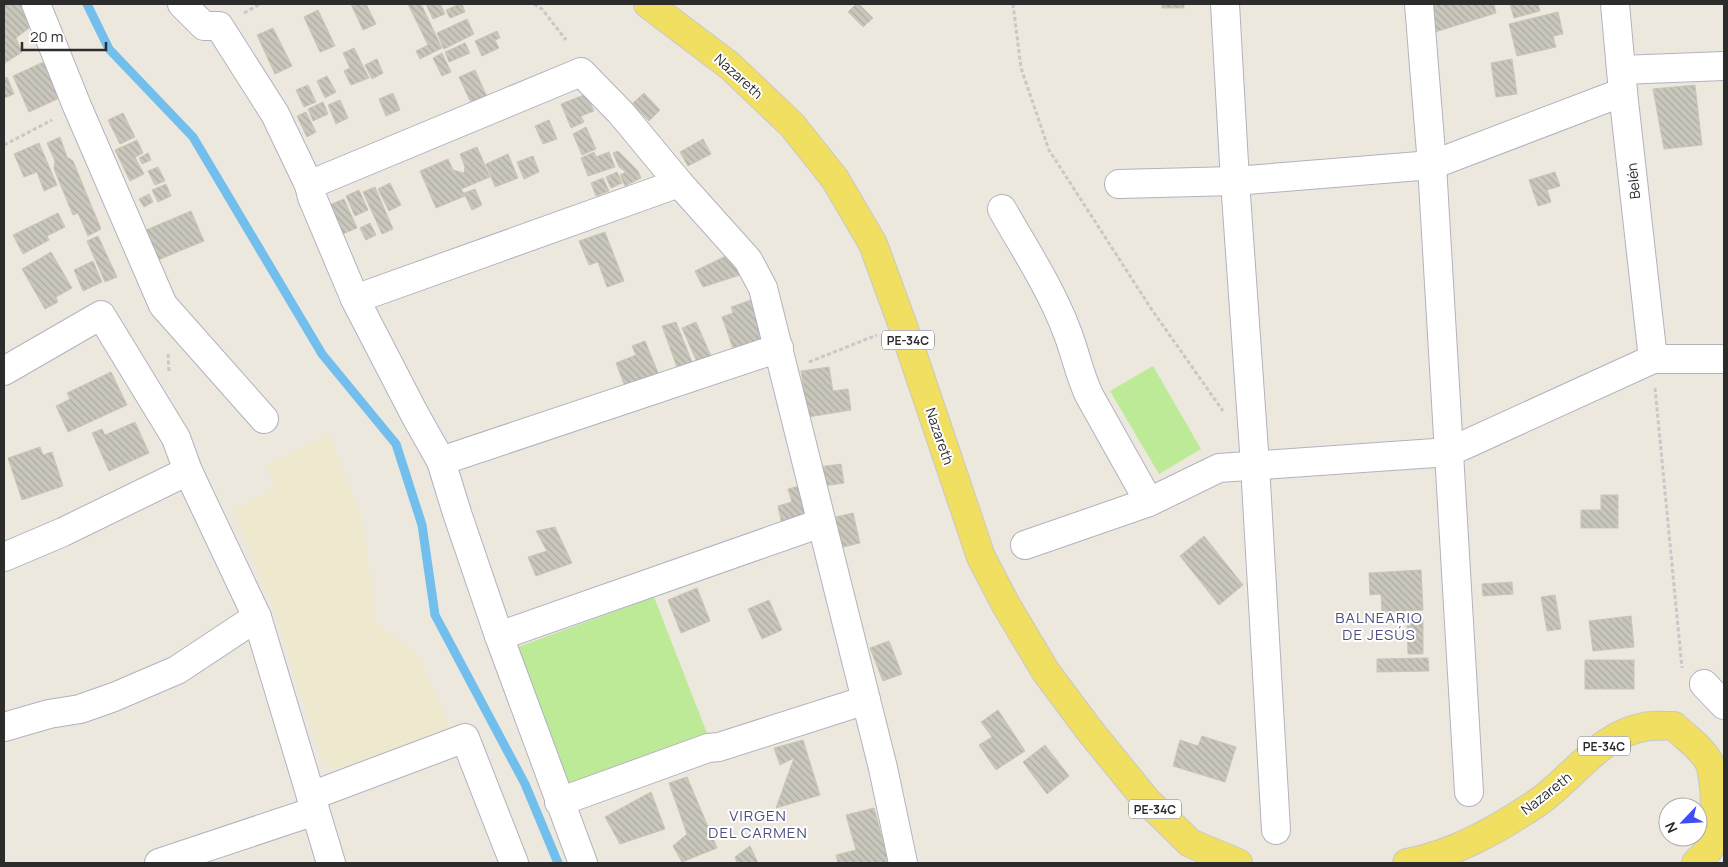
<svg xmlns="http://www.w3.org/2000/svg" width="1728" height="867" viewBox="0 0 1728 867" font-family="Manrope,sans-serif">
<defs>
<pattern id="building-back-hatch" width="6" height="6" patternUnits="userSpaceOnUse" patternTransform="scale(1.25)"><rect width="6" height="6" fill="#c9c6bc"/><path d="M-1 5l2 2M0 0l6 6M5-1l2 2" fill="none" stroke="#adaaa2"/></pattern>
</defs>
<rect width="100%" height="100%" fill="#ede8de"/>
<path fill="#eee8ce" d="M329,434L362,519L377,624L417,653L450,727L343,773L322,761L273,608L233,509L275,489L266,465Z"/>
<g fill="#bdea97">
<path d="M1153,366L1201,449L1159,474L1110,391Z"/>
<path d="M654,597L707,733L566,784L518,647Z"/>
</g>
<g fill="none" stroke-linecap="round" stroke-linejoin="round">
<path stroke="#72bfee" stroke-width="9" d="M87,4L109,49L193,137L322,354L396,444L422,525L435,615L525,784L558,863"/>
</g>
<g fill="url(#building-back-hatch)" stroke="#c9c5b7">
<path d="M4,4H26V15L29,28L16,38L22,52L5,63L4,60Z"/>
<path d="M351,4H366L376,24L363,30Z"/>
<path d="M408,4H421L442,48L420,59L416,51L428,45Z"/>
<path d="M426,4H440L445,14L433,19Z"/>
<path d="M460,4H462L465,12L450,18L446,10Z"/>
<path d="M856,4H859L873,18L863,27L848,12Z"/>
<rect x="1162" y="4" width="22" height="4"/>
<path d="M1437,4H1494L1496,13L1435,32L1427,7Z"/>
<path d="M1510,4H1538L1540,11L1514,18Z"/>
<path d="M318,10L335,46L320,52L304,17Z"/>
<path d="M1558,12L1563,34L1553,36L1556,47L1517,56L1509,24Z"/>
<path d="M467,19L474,34L444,49L437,33Z"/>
<path d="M273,28L292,66L275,74L257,35Z"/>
<path d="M497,31L500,38L495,40L499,48L482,56L475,41Z"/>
<path d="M465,43L470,53L449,62L445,52Z"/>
<path d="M354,48L369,78L351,85L344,71L350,68L343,53Z"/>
<path d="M442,53L451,72L442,76L433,58Z"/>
<path d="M50,59L66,95L29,112L13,76Z"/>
<path d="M377,59L383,73L372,79L365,65Z"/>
<path d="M1512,59L1517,94L1496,97L1491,63Z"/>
<path d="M475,70L487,97L472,105L459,77Z"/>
<path d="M327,76L336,92L325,98L317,81Z"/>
<path d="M7,77L14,94L4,98V79Z"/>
<path d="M308,85L316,102L304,107L296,90Z"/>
<path d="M1695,85L1702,145L1664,149L1653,89Z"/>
<path d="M393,93L400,110L386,116L379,99Z"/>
<path d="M644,93L660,110L649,121L632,104Z"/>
<path d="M586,94L594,111L581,116L584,122L571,128L561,104Z"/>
<path d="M340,100L348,118L336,124L328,105Z"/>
<path d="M323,102L328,114L313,121L308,109Z"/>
<path d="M306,112L316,132L307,137L297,116Z"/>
<path d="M123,113L135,137L120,144L108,120Z"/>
<path d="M549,120L557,139L543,144L535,126Z"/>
<path d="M586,127L596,149L582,155L573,134Z"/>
<path d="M60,137L67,157L73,161L101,229L88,236L78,213L73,215L54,169L55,161L47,143Z"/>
<path d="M703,139L711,154L688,166L680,152Z"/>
<path d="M137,140L143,153L135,157L144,174L130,181L115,150Z"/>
<path d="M39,143L57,185L44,191L37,172L24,177L14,154Z"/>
<path d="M477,147L490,177L461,189L465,196L436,208L420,171L448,159L453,170L464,173L465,167L460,154Z"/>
<path d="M618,151L638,171L641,178L625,186L620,175L626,172L619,167L613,153Z"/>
<path d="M594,152L596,157L609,152L615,167L588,176L581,158Z"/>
<path d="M148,153L151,160L142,164L139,158Z"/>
<path d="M508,154L518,178L495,187L486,164Z"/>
<path d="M533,156L539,172L524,179L517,162Z"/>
<path d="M158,167L165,181L155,185L148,171Z"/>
<path d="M617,172L622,183L611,188L606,177Z"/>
<path d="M1555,172L1560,186L1547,190L1551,202L1538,206L1529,180Z"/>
<path d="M603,178L609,191L596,196L591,183Z"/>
<path d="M390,183L401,205L389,211L378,189Z"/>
<path d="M166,184L171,196L158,202L152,190Z"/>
<path d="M375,187L393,229L382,234L363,192Z"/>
<path d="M475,189L482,205L472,210L464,193Z"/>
<path d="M359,190L368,210L355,216L346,196Z"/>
<path d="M149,194L153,202L144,207L139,199Z"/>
<path d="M344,199L357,228L340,235L327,206Z"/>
<path d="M191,211L204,241L158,260L146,230Z"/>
<path d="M58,213L65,227L47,236L49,240L23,254L13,235Z"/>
<path d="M370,223L376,235L366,240L360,228Z"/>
<path d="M605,232L624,281L607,287L598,262L589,265L579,241Z"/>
<path d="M98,236L117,277L105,282L87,241Z"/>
<path d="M51,252L72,288L56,297L58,302L45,309L22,269Z"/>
<path d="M728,255L743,274L703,287L695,271Z"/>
<path d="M93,261L102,282L83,291L74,270Z"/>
<path d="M754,299L767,339L734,351L722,317L733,313L731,307Z"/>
<path d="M676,322L692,362L677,367L662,326Z"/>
<path d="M696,322L711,356L697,362L682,328Z"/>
<path d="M645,341L659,375L626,389L616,363L636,355L632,346Z"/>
<path d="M829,367L833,391L848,389L851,410L808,417L801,371Z"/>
<path d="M111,372L127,405L68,432L56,406L70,399L67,393Z"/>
<path d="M135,422L149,453L109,471L92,433L102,429L105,435Z"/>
<path d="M40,447L43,455L52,452L63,486L22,500L8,458Z"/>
<path d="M841,464L844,483L822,486L819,467Z"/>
<path d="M803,485L812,517L782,525L778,506L792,502L788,489Z"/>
<path d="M1601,495H1618V528H1581V510H1601Z"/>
<path d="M853,513L860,543L839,548L832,518Z"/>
<path d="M555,527L572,563L536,576L528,557L547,551L536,531Z"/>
<path d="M1204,536L1243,585L1219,605L1180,556Z"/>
<path d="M1421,570L1423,610L1382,612L1381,594L1370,595L1369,573Z"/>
<path d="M1512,582L1513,594L1483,596L1482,584Z"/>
<path d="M697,588L710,621L681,633L668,600Z"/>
<path d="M1555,595L1561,629L1547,631L1541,597Z"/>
<path d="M769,600L782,630L762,639L748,609Z"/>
<path d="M1631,616L1634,647L1593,651L1589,621Z"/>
<path d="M1423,619V654H1408L1407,620Z"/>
<path d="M889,641L902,674L883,681L870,648Z"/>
<path d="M1428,658L1429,671L1377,672V659Z"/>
<rect x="1585" y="660" width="49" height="29"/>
<path d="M998,710L1025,751L996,770L979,745L992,737L981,722Z"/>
<path d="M1202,736L1236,747L1225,782L1173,766L1180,740L1198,746Z"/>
<path d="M803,740L820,795L776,808L794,758L780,765L774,748Z"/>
<path d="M1045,745L1069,776L1047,794L1023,762Z"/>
<path d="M687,777L717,848L682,862L673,846L687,834L669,783Z"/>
<path d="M651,792L665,829L620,844L605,817Z"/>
<path d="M874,808L889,863H838L836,855L856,850L846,815Z"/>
<path d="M750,846L758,863H737L735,857Z"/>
</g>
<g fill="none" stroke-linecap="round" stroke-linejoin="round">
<g stroke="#b2b2bf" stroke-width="30">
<g id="minor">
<path d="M36,4L77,106L163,305L264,419"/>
<path d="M182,4L204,26H219L275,114L309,185L312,197L355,299L415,415L441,461L457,513L499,636L583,863"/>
<path d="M1225,4L1235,181L1255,465L1276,830"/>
<path d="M1419,4L1432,165L1469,792"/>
<path d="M1615,4L1623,92L1653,359"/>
<path d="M1621,70L1724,66"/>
<path d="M1119,184L1235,181L1432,165L1623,92"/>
<path d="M309,185L581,72L621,113L679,183L748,260L763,288L883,768L903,863"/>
<path d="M1002,209C1024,248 1050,287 1066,329C1075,351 1079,374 1089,395L1149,502"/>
<path d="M355,299L679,183"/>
<path d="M4,371L101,315L176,438L188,471L257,617L331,863"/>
<path d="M441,461L779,348"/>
<path d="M1025,545L1149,502L1219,468L1449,452L1653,359H1724"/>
<path d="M4,557L63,532L188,471"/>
<path d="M499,636L821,523"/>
<path d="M1704,684L1724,705"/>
<path d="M4,727L49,714L80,709L114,697L177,670L257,617"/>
<path d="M311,796L465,738L514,863"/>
<path d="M559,802L708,748L719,747L866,700"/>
<path d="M159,863L315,811"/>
</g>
</g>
<g stroke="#c8c8c8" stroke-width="30">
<g id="major">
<path d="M648,4L730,66L792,125L835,179L873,244L903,326L981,557L1006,605L1046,672L1090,731L1147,801L1190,843L1238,863"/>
<path d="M1407,863C1454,854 1497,830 1537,803C1572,779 1599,735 1644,727C1653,725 1664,726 1674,726C1685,737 1702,748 1709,762C1716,777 1718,835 1709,849C1706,854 1700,859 1696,863"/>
</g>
</g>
<g stroke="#c8c8c8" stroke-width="3" stroke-dasharray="4 2.5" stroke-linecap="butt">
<path d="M534,4L542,9L566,40"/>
<path d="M1013,4L1021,68L1049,150L1152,310L1223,411"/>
<path d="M244,13L260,4"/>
<path d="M4,145L52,120"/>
<path d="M168,354L169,372"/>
<path d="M809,362L877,335"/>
<path d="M1655,388L1682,668"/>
</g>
<use href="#minor" stroke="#fff" stroke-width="28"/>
<use href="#major" stroke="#f0df60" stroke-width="28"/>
</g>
<g text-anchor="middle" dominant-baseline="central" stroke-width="4" stroke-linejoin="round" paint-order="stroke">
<g fill="#fff" stroke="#6b6b6b" stroke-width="1">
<rect x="882" y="330.5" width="52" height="19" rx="4"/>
<rect x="1578" y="736.5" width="52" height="19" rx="4"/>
<rect x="1129" y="799.5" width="52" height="19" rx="4"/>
</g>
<g font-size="12" font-weight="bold" fill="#2c2c2c">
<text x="908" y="340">PE-34C</text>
<text x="1604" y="746">PE-34C</text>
<text x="1155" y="809">PE-34C</text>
</g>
<g font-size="14" fill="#2c2c2c" stroke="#fff">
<text transform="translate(739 76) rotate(42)">Nazareth</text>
<text transform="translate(1633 181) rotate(-96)">Belén</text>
<text transform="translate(940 436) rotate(71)">Nazareth</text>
<text transform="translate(1546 793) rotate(-38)">Nazareth</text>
</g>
<g font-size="15" letter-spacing="1" fill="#4c4f7d" stroke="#fff">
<text x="1379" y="617">BALNEARIO<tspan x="1379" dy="17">DE JESÚS</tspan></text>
<text x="758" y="815">VIRGEN<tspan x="758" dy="17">DEL CARMEN</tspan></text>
</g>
</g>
<rect width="1728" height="867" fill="none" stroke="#2c2c2c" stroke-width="10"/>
<g transform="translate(1683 822) rotate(245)"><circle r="24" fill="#ffffff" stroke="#ababab"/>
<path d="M0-4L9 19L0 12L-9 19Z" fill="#3f4cf9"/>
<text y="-8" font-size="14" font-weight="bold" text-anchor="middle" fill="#2c2c2c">N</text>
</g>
<path d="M22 42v8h84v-8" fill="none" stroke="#2c2c2c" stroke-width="2.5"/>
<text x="30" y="42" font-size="15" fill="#2c2c2c" stroke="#ffffff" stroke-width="4" paint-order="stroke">20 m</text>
</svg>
